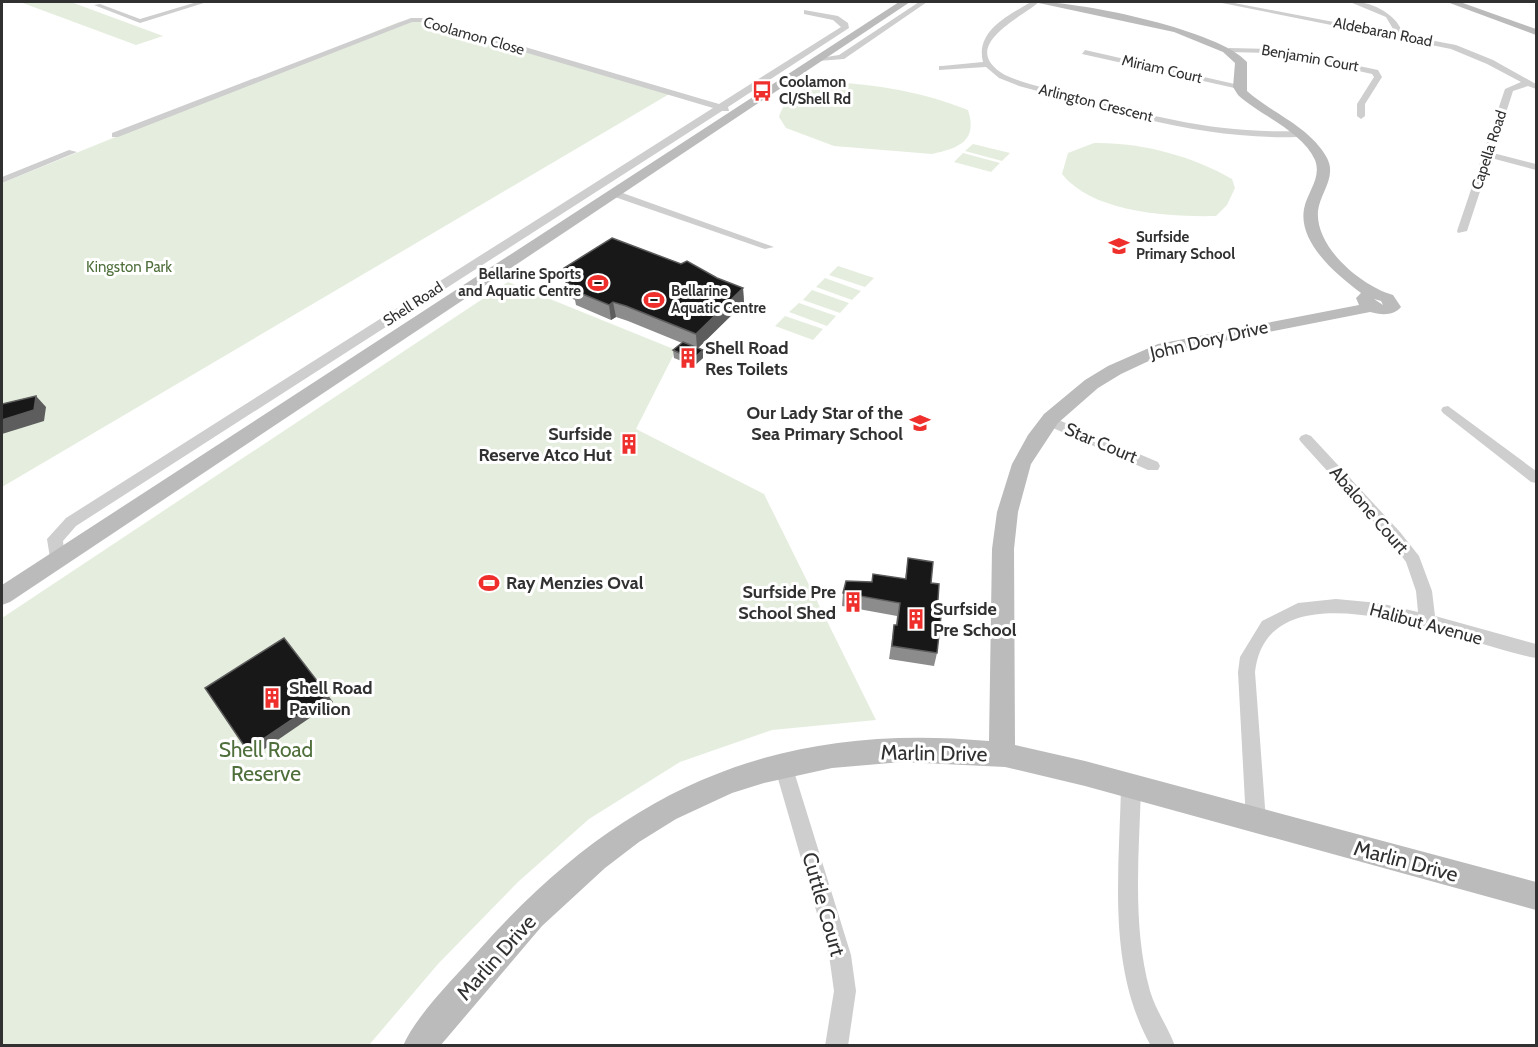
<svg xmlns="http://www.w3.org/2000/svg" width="1538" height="1047" viewBox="0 0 1538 1047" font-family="Cabin,sans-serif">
<rect width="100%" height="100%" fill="#fff"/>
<g fill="#e5eede">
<path d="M20,2H71L163,36L136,45Z"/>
<path d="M411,20H423L671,93L2,487V183L399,22Z"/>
<path d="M828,82C876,84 923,92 968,110C978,141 959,148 932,154L834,146L786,128L779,117C785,95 808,85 828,82Z"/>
<path d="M1094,143C1141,142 1192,156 1232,179L1235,188L1227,205L1216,216C1169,217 1093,213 1062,174L1068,153Z"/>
<path d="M973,144L1010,153L1002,161L965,151Z"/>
<path d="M963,153L1000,163L991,172L954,162Z"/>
<path d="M838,266L874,278L865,287L829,275Z"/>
<path d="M825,278L861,291L852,300L816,287Z"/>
<path d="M508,282L676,350L636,429L764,494L876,720L772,730L680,762L589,819L518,882L438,964L369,1045L2,1046V618Z"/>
<path d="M812,290L849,303L840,313L803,300Z"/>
<path d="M799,303L836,316L827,326L789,312Z"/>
<path d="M785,316L823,329L813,340L775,326Z"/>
</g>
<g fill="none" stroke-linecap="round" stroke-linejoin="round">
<g fill="#cecece" fill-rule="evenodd">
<path d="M197,2H207L140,23L94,5L100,4L140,19Z"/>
<path d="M919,2H927L844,59L818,61L814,59L839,55Z"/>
<path d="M1031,2H1039C1019,19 957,47 1005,75C1027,85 1052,89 1076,96C1149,116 1220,134 1297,131L1302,134L1297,137C1201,140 1111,110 1019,86L999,78L986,67L939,70V66H942L983,62C975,31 1009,15 1031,2Z"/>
<path d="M1217,2H1229L1396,34L1386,17L1350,2C1370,0 1399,15 1403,35L1456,45L1493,60L1536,84V89L1528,86L1513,91L1493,153L1536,164V170L1491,158L1467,231L1458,233L1457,231L1505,89L1521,82L1487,64L1451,49Z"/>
<path d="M804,10L838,16L848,23L849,28L728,107L729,111H722L76,526L63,541L65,560L63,564H51L47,539L66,518L713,108L423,22H412L118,137H112V133L411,18H426L719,104L841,27L833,20L804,14Z"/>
<path d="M1229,48L1278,49L1378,70L1382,77L1365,104V116L1361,119L1357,116V104L1374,77L1372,74L1278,53L1226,52Z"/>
<path d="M1085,50L1239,85L1243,87L1239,89L1082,54Z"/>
<path d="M69,150L77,152L2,183V177Z"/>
<path d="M609,191H617L774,247L765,249L609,195Z"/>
<path d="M1448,406L1536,471V483L1531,482L1443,413L1441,410L1443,407Z"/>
<path d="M1049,416L1158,462L1160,466L1158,470H1148L1044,424L1042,421L1044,418Z"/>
<path d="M1306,434L1311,436L1400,532L1419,556L1432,591L1435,616L1536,644V658C1471,647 1269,555 1255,672L1266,821L1263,828L1256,831L1249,828L1246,821L1238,672L1240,657L1262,621L1298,603L1336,599L1379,603L1418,612L1416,591L1406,562L1390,540L1301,442L1299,439L1301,436Z"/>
<path d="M783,756L790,759L792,765L851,955L856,991L848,1046H825L834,991L829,955L774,765L776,759Z"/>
<path d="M1131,779L1138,782L1141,788C1139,854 1132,926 1150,991C1156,1011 1168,1027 1175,1046H1151C1107,968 1119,874 1121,788L1124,782Z"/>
</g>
<g fill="#bbb" fill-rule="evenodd">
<path d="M899,2H910L10,602L2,605V585Z"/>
<path d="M1034,2C1075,0 1220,30 1247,62V91C1273,114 1310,127 1327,158C1337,177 1320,193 1318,211C1315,247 1361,286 1393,295L1401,307C1394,316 1381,315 1370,312L1168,352L1121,374L1098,388L1058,423L1031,464L1018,512L1014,549L1015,745L1085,761L1536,882V910L1085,786L1005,767L902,762L832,768L764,783L732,793L676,819L639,842L605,868L542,926L440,1046H403C416,1015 457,975 479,950C621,790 774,721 989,741L992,549L997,512L1012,464L1028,435L1044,414L1085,380L1108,366L1158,344L1359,305L1356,298L1361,293C1337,275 1298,243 1304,209C1307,192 1322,178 1315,160C1302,131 1261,116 1238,95L1233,87L1235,63L1223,52L1174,32ZM1374,299L1381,301L1383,305Z"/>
<path d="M1447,2H1460L1536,29V35Z"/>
</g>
</g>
<g fill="#8c8c8c">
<path d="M564,268L717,278L743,288L744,303L698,348L703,350V358L694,366L674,358L673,350L682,343L628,321L616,317L611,320L576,305L575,300L569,297Z"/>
<path d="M908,558L931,583L937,615V653L934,666L889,659L894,625H896L897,616L842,606L843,593L905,579Z"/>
</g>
<g fill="#5d5d5d">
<path d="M743,288L744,303L697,349L696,334Z"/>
<path d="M613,302L616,317L611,320L609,305Z"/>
<path d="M703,350V358L694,366L693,359Z"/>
<path d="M36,396L46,407L44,421L2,434V420Z"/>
<path d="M328,695L333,702L253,757L247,750Z"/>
</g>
<g fill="#181818" stroke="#5d5d5d" stroke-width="1.5">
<path d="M612,238L681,264L687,261L717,278L743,288L696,334L626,306L613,302L609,305L573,290L577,287L566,283L579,274L564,268Z"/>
<path d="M683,342L703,350L693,359L673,350Z"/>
<path d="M36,396L34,410L2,420V404Z"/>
<path d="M908,558L933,562L931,583L939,584L937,615L941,616L937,653L892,646L894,625H897L900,603L843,593L846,581L872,582L873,574L906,579Z"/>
<path d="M284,638L328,695L247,750L205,688Z"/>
</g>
<defs>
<g id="bus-bare" transform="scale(1.62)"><path d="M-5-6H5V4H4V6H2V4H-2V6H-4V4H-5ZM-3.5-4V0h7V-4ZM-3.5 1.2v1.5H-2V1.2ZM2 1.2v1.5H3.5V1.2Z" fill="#ee2f2c" stroke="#fff" stroke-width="2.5" paint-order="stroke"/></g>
<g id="school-bare" transform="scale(1.62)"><path d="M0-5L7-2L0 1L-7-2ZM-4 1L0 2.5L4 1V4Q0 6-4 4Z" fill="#ee2f2c" stroke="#fff" stroke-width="2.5" paint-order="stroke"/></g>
<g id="stadium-bare" transform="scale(1.62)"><path d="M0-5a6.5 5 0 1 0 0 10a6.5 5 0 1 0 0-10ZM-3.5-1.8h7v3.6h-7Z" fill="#ee2f2c" stroke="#fff" stroke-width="2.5" paint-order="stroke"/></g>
<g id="building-bare" transform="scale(1.62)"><path d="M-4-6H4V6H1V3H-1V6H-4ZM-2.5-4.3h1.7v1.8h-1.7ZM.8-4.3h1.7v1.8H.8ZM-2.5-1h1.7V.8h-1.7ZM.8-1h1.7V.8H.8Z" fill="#ee2f2c" stroke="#fff" stroke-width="2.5" paint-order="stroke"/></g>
</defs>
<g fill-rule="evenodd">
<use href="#bus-bare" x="762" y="91"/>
<use href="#school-bare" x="1119" y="246"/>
<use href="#stadium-bare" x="598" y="283"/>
<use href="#stadium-bare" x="654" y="300"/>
<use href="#building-bare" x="688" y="358"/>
<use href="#school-bare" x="920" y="423"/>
<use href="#building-bare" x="629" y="444"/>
<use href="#stadium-bare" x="489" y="583"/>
<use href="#building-bare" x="853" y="602"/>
<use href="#building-bare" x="916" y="619"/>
<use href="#building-bare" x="272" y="698"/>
</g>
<g text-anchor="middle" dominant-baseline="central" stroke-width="6" stroke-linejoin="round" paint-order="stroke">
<g font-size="15" fill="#313131" stroke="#fff">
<text transform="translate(1383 32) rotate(11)">Aldebaran Road</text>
<text transform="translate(474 36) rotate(16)">Coolamon Close</text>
<text transform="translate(1310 58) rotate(10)">Benjamin Court</text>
<text transform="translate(1162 69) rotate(13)">Miriam Court</text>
<text transform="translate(1096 103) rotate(14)">Arlington Crescent</text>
<text transform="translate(1489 150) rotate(-72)">Capella Road</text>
<text transform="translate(413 304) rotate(-33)">Shell Road</text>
</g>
<g font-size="15" font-weight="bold" fill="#313131" stroke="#fff" text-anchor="start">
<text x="779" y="82">Coolamon<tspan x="779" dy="17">Cl/Shell Rd</tspan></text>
<text x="1136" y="237">Surfside<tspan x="1136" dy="17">Primary School</tspan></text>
<text x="581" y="274" text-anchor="end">Bellarine Sports<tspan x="581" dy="17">and Aquatic Centre</tspan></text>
<text x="671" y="291">Bellarine<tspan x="671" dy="17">Aquatic Centre</tspan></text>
</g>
<g font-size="15" fill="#4f6f3b" stroke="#fff">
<text x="129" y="267">Kingston Park</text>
</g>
<g font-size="18" fill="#313131" stroke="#fff">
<text transform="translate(1209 340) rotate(-13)">John Dory Drive</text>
<text transform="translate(1101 443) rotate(23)">Star Court</text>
<text transform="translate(1369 510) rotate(49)">Abalone Court</text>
<text transform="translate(1426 624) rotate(15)">Halibut Avenue</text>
</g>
<g font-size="18" font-weight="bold" fill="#313131" stroke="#fff" text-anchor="start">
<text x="705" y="348">Shell Road<tspan x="705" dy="21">Res Toilets</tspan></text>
<text x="903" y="413" text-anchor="end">Our Lady Star of the<tspan x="903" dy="21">Sea Primary School</tspan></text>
<text x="612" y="434" text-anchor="end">Surfside<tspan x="612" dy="21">Reserve Atco Hut</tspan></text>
<text x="506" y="583">Ray Menzies Oval</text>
<text x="836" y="592" text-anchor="end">Surfside Pre<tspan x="836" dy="21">School Shed</tspan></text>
<text x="933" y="609">Surfside<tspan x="933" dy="21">Pre School</tspan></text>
<text x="289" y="688">Shell Road<tspan x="289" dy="21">Pavilion</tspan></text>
</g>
<g font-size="21" fill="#4f6f3b" stroke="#fff">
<text x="266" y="749">Shell Road<tspan x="266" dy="24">Reserve</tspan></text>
</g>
<g font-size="21" fill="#313131" stroke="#fff">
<text transform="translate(934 753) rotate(1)">Marlin Drive</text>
<text transform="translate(1406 861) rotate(15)">Marlin Drive</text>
<text transform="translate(824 904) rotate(74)">Cuttle Court</text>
<text transform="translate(496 957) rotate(-48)">Marlin Drive</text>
</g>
</g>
<rect width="1538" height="1047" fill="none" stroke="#313131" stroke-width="6"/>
</svg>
